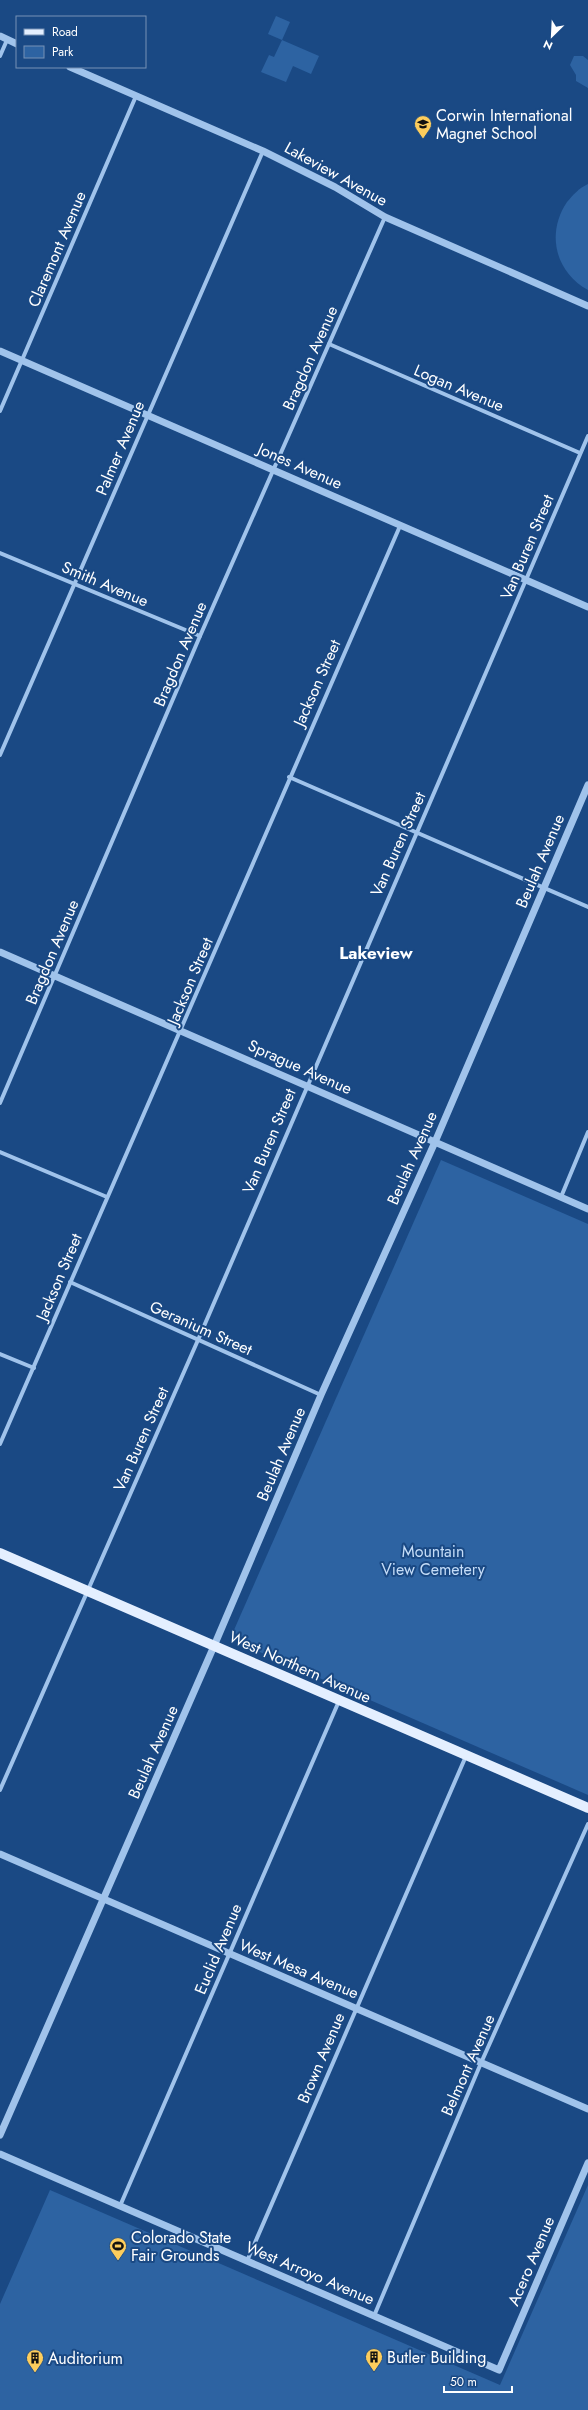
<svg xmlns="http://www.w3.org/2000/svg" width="588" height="2410" viewBox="0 0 588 2410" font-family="Jost,sans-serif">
<rect width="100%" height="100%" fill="#1a4984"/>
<g fill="#2d63a2">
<path d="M276,16L290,22L282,40L319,56L311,74L293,66L286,82L261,72L269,55L274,57L282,40L268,34Z"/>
<path d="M574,56H583L588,60V88L576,81V75L570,65Z"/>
<path d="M588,184V290C555,272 546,233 567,202C573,195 579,188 588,184Z"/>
<path d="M441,1160L588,1224V1795L230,1639Z"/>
<path d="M588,2185V2410H0V2304L50,2190L500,2385Z"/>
</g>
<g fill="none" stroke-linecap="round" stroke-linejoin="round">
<g stroke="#a0c3eb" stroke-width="4">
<path d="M0,56L7,40"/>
<path d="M329,344L580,453"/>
<path d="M0,411L136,96"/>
<path d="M0,553L200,636"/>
<path d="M0,755L263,151"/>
<path d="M289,777L588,907"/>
<path d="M0,1103L200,636L385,217"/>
<path d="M0,1152L107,1197"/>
<path d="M561,1197L588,1132"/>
<path d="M70,1282L321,1395"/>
<path d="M0,1354L34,1368"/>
<path d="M0,1444L400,526"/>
<path d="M0,1790L198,1340L588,436"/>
<path d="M120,2206L339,1701"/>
<path d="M247,2261L466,1756"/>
<path d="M374,2316L481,2063L588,1824"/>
</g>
<g stroke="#a0c3eb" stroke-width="7">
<path d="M0,36L17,44"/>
<path d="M70,67L263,151L335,187L385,217L588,306"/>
<path d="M0,351L588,607"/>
<path d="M0,952L588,1209"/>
<path d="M0,1854L588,2109"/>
<path d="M0,2135L214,1646L321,1395L435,1142L588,785"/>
<path d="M0,2154L499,2370L588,2163"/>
</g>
<path stroke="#e4efff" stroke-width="10" d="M0,1553L588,1808"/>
</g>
<defs>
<g id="school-pin" transform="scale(0.9)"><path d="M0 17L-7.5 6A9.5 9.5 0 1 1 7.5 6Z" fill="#fdcd5c" stroke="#1a4984"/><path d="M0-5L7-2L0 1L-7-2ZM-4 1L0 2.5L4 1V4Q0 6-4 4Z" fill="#111"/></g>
<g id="stadium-pin" transform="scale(0.9)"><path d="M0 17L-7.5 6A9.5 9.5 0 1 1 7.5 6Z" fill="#fdcd5c" stroke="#1a4984"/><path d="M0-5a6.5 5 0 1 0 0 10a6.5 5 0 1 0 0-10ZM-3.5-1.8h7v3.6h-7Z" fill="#111"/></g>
<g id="building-pin" transform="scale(0.9)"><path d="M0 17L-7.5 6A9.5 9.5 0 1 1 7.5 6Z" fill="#fdcd5c" stroke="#1a4984"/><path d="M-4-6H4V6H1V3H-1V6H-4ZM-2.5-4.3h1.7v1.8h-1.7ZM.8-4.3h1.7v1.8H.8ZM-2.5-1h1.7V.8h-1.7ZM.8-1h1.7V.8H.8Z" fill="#111"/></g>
</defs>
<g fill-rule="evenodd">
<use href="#school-pin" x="423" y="124"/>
<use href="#stadium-pin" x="118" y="2246"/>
<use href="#building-pin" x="374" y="2357"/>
<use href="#building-pin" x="35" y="2358"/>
</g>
<g text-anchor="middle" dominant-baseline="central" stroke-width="4" stroke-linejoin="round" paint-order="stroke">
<g font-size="16" fill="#fff" stroke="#1a4984" text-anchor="start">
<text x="436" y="115">Corwin International<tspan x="436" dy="18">Magnet School</tspan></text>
<text x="131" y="2237">Colorado State<tspan x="131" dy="18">Fair Grounds</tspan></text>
<text x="387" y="2357">Butler Building</text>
<text x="48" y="2358">Auditorium</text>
</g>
<g font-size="16" fill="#fff" stroke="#1a4984">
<text transform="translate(336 174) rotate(29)">Lakeview Avenue</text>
<text transform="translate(57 249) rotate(-67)">Claremont Avenue</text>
<text transform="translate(310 358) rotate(-66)">Bragdon Avenue</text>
<text transform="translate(459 388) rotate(23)">Logan Avenue</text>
<text transform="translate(120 448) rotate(-67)">Palmer Avenue</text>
<text transform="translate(300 466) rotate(24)">Jones Avenue</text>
<text transform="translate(527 547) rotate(-67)">Van Buren Street</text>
<text transform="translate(105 584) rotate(23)">Smith Avenue</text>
<text transform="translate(180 654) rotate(-67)">Bragdon Avenue</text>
<text transform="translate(317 683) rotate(-66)">Jackson Street</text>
<text transform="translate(398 844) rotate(-66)">Van Buren Street</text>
<text transform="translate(540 861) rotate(-67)">Beulah Avenue</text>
<text transform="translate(52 952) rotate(-67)">Bragdon Avenue</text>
<text transform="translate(190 981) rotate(-67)">Jackson Street</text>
<text transform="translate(300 1067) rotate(24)">Sprague Avenue</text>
<text transform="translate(269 1141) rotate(-67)">Van Buren Street</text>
<text transform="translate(412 1158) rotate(-66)">Beulah Avenue</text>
<text transform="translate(59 1277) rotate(-67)">Jackson Street</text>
<text transform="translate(201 1328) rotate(24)">Geranium Street</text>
<text transform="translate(141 1439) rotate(-66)">Van Buren Street</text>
<text transform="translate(281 1454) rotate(-67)">Beulah Avenue</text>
<text transform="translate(300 1667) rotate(24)">West Northern Avenue</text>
<text transform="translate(153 1752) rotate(-66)">Beulah Avenue</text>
<text transform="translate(218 1949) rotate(-67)">Euclid Avenue</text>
<text transform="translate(299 1969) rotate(23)">West Mesa Avenue</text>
<text transform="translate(321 2058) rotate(-67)">Brown Avenue</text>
<text transform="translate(468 2065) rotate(-66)">Belmont Avenue</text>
<text transform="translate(531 2261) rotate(-67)">Acero Avenue</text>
<text transform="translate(310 2273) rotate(23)">West Arroyo Avenue</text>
</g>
<g font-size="16" fill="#c5ddf8" stroke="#1a4984">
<text x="433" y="1551">Mountain<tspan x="433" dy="18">View Cemetery</tspan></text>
</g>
<g font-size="17" font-weight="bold" fill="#fff" stroke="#1a4984">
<text x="376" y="953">Lakeview</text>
</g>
</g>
<rect x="16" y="16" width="130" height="52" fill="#1a4984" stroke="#7692b5"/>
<rect x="24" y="29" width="20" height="6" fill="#e4efff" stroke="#7692b5"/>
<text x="52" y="36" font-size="12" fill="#ffffff">Road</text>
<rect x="24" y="46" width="20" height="12" fill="#2d63a2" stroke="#7692b5"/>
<text x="52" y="56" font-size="12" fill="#ffffff">Park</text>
<g transform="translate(552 36) rotate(204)" stroke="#1a4984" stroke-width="3" paint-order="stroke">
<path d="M0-3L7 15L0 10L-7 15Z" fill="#ffffff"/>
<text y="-6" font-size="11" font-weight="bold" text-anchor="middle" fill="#ffffff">N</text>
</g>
<path d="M444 2386v6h68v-6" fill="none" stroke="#ffffff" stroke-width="2"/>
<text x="450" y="2386" font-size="12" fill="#ffffff" stroke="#1a4984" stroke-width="3" paint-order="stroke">50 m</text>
</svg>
